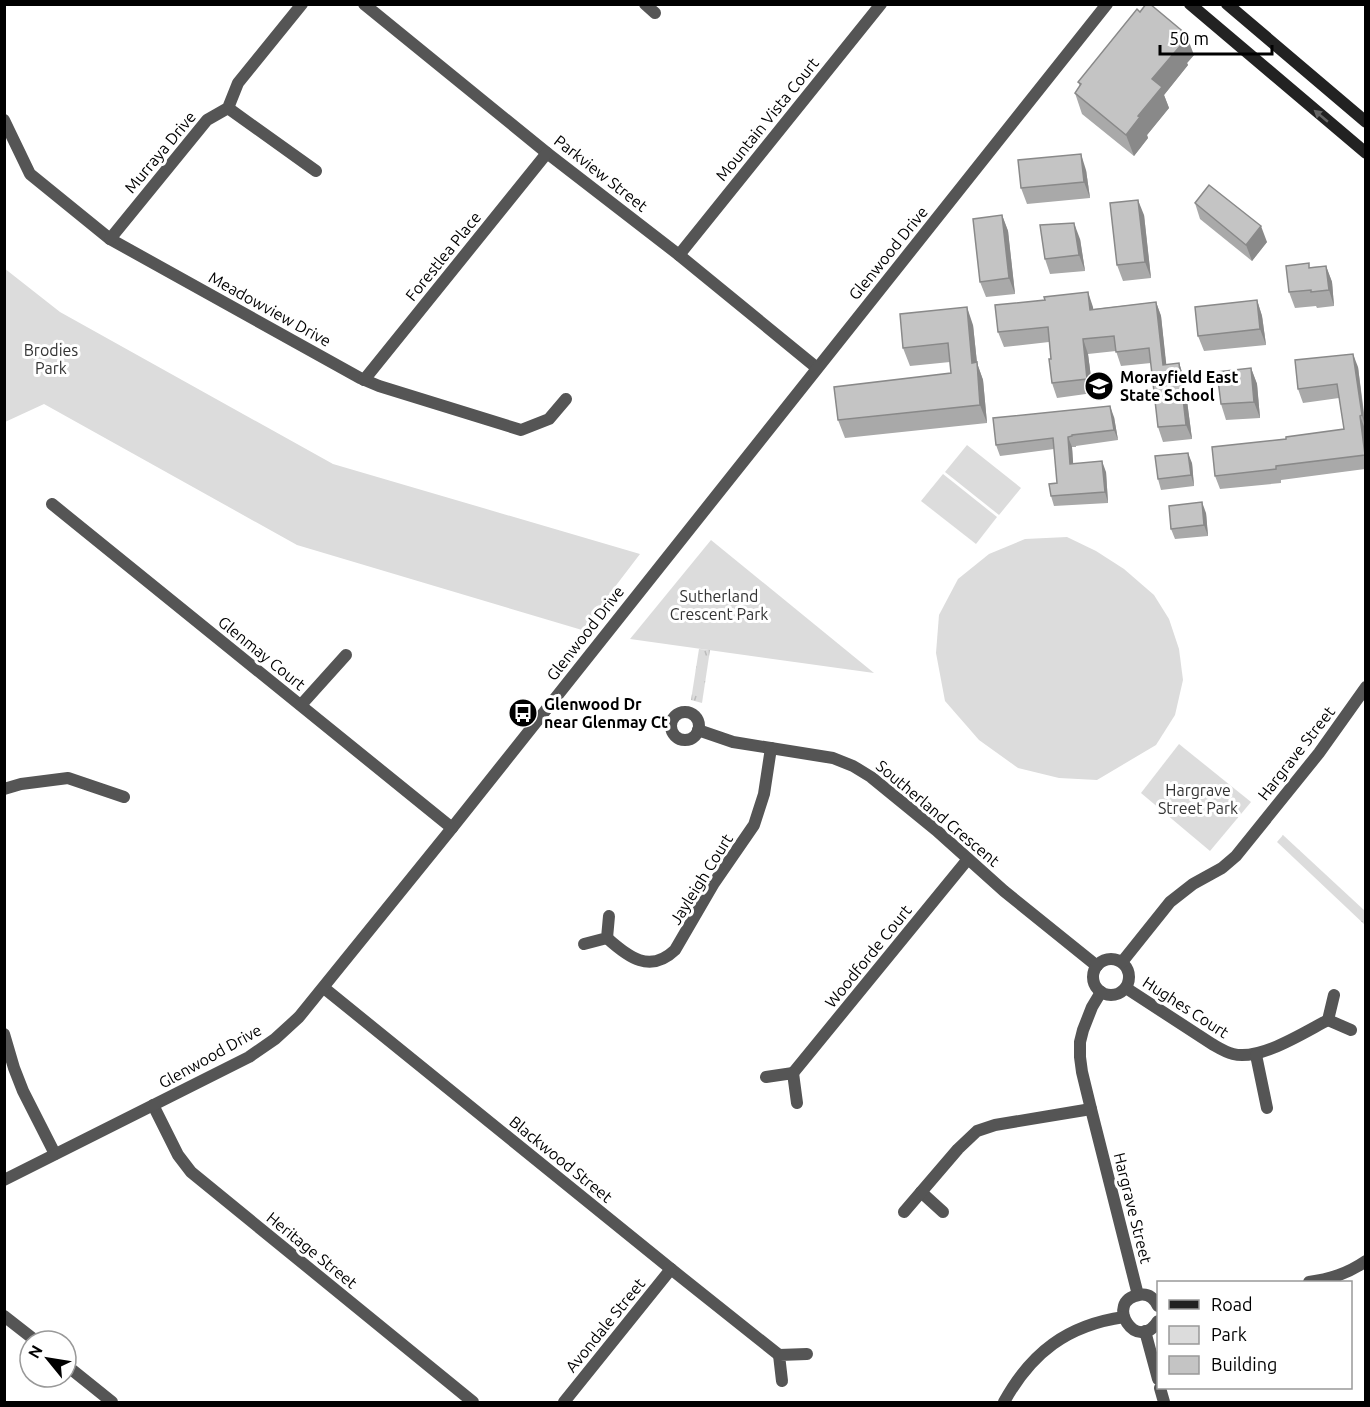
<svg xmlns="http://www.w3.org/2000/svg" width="1370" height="1407" viewBox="0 0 1370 1407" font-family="Ubuntu,sans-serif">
<defs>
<pattern id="grass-tufts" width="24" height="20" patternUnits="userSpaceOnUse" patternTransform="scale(1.5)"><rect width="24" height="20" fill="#dcdcdc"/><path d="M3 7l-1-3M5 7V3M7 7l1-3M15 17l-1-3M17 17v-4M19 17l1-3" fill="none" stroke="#bbb"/></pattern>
</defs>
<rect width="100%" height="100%" fill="#fff"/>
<g fill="url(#grass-tufts)">
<path d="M699,649L710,650L702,703L691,700Z"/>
<path d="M1283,835L1365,911V925L1277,842Z"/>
</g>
<g fill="#dcdcdc">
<path d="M4,268L60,312L333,464L640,554L582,630L297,545L44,404L5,422Z"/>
<path d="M967,445L1021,488L999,515L945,472Z"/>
<path d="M943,474L997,517L976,544L921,501Z"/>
<path d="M1067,537L1096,551L1124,569L1154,595L1169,619L1179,649L1183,680L1175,715L1156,745L1097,780L1059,778L1018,768L979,740L945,701L936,653L939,615L958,579L989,554L1025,539Z"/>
<path d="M711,540L874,673L630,639Z"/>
<path d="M1179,744L1251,802L1210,851L1141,793Z"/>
</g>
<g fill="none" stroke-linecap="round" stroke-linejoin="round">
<g stroke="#555" stroke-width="12">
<path d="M364,4L547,153L679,255L817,368"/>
<path d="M645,4L655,13"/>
<path d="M228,108L316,171"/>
<path d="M4,120L30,174L110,239L360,378L379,386L521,430L549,419L566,399"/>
<path d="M110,239L207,120L228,108L238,83L302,4"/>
<path d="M679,255L881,4"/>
<path d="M364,380L547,153"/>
<path d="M52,504L452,828"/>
<path d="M301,705L346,655"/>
<circle cx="685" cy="726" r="14"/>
<path d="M698,730L733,742L833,758L853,766L871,777L936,830L1004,891L1097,966"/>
<path d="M4,789L21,784L68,778L124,797"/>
<path d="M607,938C628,957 650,974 675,950L714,883L754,825L764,794L771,748"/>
<path d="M584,944L607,938L609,916"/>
<circle cx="1111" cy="977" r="18"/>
<path d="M1122,962L1170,902L1193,884L1222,868L1236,856L1319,753L1366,687"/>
<path d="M324,988L671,1269L779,1355"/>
<path d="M1126,988L1212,1044C1219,1048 1225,1052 1233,1054C1260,1061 1303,1033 1328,1020"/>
<path d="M1101,992L1092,1007L1083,1030L1080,1042V1057L1082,1072L1091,1109L1138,1295"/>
<path d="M1334,995L1328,1020L1351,1030"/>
<path d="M4,1034L14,1068L23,1091L55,1154"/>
<path d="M1256,1055L1267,1108"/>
<path d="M793,1073L968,859"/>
<path d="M766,1077L793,1073L797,1103"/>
<path d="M153,1105L178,1155L191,1172L473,1402"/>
<path d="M921,1192L943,1212"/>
<path d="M904,1212L958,1149L977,1131L995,1125L1091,1109"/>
<path d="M1309,1282C1330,1279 1347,1274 1366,1261"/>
<path d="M1158,1306C1154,1298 1148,1293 1139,1295C1103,1301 1137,1355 1158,1321"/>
<path d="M4,1316L36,1341"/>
<path d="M1145,1331L1158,1379"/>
<path d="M66,1365L112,1402"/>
<path d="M782,1381L779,1355L807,1354"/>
<path d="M1160,1388L1164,1402"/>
<path d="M564,1402L671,1269"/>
<path d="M1004,1402C1031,1353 1067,1325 1124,1317"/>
</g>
<path stroke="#555" stroke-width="12" d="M4,1180L249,1057L275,1039L299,1017L452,828L1107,4"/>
<g stroke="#222" stroke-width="12">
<path d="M1190,4L1366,153"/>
<path d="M1227,4L1366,122"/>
</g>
</g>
<g fill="#a9a9a9">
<path d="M1194,55L1187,63L1188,65L1164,95L1169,108L1147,135L1148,138L1134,156L1082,114L1075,93L1080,86L1078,82Z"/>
<path d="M1086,170L1090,198L1027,204L1021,188Z"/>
<path d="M1195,203L1267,242L1252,261L1200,219Z"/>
<path d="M1002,215L1008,231L1015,294L986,297L980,282Z"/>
<path d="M1144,215L1151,278L1123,281L1117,265Z"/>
<path d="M1080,239L1085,271L1050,274L1045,259Z"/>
<path d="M1326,266L1332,282L1334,306L1317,308L1316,306L1295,308L1289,292L1310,267Z"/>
<path d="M1257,300L1262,316L1266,345L1204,351L1198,336Z"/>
<path d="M1156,302L1161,316L1166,365L1179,363L1184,378L1192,439L1163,442L1158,427L1151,363L1121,366L1116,351L1088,354L1093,393L1057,398L1052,383L1051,359L1049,342L1004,347L998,332L1093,307V309Z"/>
<path d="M973,325L977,363L983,380L987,423L845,438L838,420L951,373L950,362L910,366L903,348Z"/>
<path d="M1358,367L1365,420V469L1281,480V483L1220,489L1215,476L1286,439L1344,429L1339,398L1303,403L1298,389Z"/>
<path d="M1251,368L1257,384L1260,418L1226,420L1221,404Z"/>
<path d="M1114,417L1118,440L1076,446V447H1072L1073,464L1106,472L1108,503L1054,506L1051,496L1057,483L1054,449L1000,456L996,445Z"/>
<path d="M1192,463L1194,486L1161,490L1158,479Z"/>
<path d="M1206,513L1208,536L1175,539L1171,529Z"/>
</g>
<g fill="#898989">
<path d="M1186,34L1194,55L1187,63L1188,65L1164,95L1169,108L1147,135L1148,138L1134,156L1126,135L1152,79Z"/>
<path d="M1081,154L1086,170L1090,198L1084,182Z"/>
<path d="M1138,200L1144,215L1151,278L1145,262Z"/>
<path d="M1002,215L1008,231L1015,294L1009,278Z"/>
<path d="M1074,223L1080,239L1085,271L1079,255Z"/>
<path d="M1261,226L1267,242L1252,261L1246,245Z"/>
<path d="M1326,266L1332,282L1334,306L1329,290Z"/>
<path d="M1088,292L1093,307L1095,324L1090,310Z"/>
<path d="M1257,300L1262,316L1266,345L1260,329Z"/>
<path d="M1156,302L1161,316L1168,380L1163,365Z"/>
<path d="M967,307L973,325L977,363L983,380L987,423L980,405L972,363Z"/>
<path d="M1083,339L1088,354L1093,393L1087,379Z"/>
<path d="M1353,354L1358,367L1365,426L1362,415Z"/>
<path d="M1179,363L1184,378L1192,439L1186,425Z"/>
<path d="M1251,368L1257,384L1260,418L1254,402Z"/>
<path d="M1110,406L1114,417L1118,440L1114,430Z"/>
<path d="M1360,416L1365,429V456V455Z"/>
<path d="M1068,437L1072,447L1074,475L1070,464Z"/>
<path d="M1188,453L1192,463L1194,486L1191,475Z"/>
<path d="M1102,461L1106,472L1108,503L1105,492Z"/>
<path d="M1202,502L1206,513L1208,536L1204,525Z"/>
</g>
<g fill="#c4c4c4" stroke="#898989" stroke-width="1.5">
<path d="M1146,4H1150L1186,34L1179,43L1181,45L1152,79L1162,87L1138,116L1140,117L1126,135L1075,93L1081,84L1078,82L1137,9L1140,12Z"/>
<path d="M1081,154L1084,182L1021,188L1018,160Z"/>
<path d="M1209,185L1261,226L1246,245L1195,203Z"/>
<path d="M1138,200L1145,262L1117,265L1110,203Z"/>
<path d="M1002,215L1009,278L980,282L973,219Z"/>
<path d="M1074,223L1079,255L1045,259L1040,225Z"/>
<path d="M1309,263V268L1326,266L1329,290L1311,292V290L1289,292L1286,266Z"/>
<path d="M1088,292L1090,310L1156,302L1163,365L1179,363L1186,425L1158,427L1149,348L1116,352L1114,336L1083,339L1087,379L1052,383L1049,359H1051L1048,327L998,332L995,305L1045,300L1044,297Z"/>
<path d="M1257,300L1260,329L1198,336L1195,307Z"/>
<path d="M967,307L972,363L977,362L980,405L838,420L834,387L951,373L948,343L903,348L900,314Z"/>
<path d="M1353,354L1362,415L1360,416L1365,455L1276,466V469L1215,476L1212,447L1286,439V437L1344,429L1337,384L1298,389L1295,360Z"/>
<path d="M1251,368L1254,402L1221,404L1217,372Z"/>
<path d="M1110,406L1114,430L1072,435V436L1068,437L1070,464L1102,461L1105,492L1051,496L1049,484L1057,483L1053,438L996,445L993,418Z"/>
<path d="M1188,453L1191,475L1158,479L1155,456Z"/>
<path d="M1202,502L1204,525L1171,529L1169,506Z"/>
</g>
<defs><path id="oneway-solid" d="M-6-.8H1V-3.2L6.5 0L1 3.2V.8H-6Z" transform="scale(1.5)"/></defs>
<use fill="#646464" href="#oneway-solid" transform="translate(1321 116) rotate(-140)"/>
<defs>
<g id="school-disc" transform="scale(1.5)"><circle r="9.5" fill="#000" stroke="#fff"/><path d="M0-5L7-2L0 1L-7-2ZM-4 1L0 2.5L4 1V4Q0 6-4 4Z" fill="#fff"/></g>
<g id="bus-disc" transform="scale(1.5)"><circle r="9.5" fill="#000" stroke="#fff"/><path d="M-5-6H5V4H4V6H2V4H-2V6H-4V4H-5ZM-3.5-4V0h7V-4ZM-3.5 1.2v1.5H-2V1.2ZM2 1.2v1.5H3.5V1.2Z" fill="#fff"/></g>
</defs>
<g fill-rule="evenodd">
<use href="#school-disc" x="1099" y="386"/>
<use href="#bus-disc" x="523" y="713"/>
</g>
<g text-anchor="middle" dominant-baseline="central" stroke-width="6" stroke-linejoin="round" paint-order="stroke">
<g font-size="16" fill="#000" stroke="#fff">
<text transform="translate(767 119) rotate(-51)">Mountain Vista Court</text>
<text transform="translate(160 152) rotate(-50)">Murraya Drive</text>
<text transform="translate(601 173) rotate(38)">Parkview Street</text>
<text transform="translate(888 253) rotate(-51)">Glenwood Drive</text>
<text transform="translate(443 256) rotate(-51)">Forestlea Place</text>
<text transform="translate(270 309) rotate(29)">Meadowview Drive</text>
<text transform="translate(585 633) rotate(-52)">Glenwood Drive</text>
<text transform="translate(262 653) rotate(39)">Glenmay Court</text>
<text transform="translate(1296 753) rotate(-52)">Hargrave Street</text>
<text transform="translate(938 813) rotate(40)">Southerland Crescent</text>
<text transform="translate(701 879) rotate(-58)">Jayleigh Court</text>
<text transform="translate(868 956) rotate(-51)">Woodforde Court</text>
<text transform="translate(1186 1007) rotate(33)">Hughes Court</text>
<text transform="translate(210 1056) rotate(-29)">Glenwood Drive</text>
<text transform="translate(561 1159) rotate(39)">Blackwood Street</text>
<text transform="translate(1133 1208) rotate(76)">Hargrave Street</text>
<text transform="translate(312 1250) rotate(39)">Heritage Street</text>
<text transform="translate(605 1325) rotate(-51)">Avondale Street</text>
</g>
<g font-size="16" fill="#333" stroke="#fff">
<text x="51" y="350">Brodies<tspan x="51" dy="18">Park</tspan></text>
<text x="719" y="596">Sutherland<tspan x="719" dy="18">Crescent Park</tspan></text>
<text x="1198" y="790">Hargrave<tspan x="1198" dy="18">Street Park</tspan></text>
</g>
<g font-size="16" font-weight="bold" fill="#000" stroke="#fff" text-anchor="start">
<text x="1120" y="377">Morayfield East<tspan x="1120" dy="18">State School</tspan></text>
<text x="544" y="704">Glenwood Dr<tspan x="544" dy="18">near Glenmay Ct</tspan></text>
</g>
</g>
<rect width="1370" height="1407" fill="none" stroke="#000000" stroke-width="12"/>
<rect x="1157" y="1281" width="195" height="108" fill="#ffffff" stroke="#999999" stroke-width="1.5"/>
<rect x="1169" y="1300" width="30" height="9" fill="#222222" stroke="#999999" stroke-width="1.5"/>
<text x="1211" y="1311" font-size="18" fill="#000000">Road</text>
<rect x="1169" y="1326" width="30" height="18" fill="#dcdcdc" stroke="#999999" stroke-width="1.5"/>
<text x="1211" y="1341" font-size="18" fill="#000000">Park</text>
<rect x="1169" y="1356" width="30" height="18" fill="#c4c4c4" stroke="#999999" stroke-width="1.5"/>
<text x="1211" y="1371" font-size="18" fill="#000000">Building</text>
<g transform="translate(48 1359) rotate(300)"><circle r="28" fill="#ffffff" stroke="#999999" stroke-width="1.5"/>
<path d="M0-4.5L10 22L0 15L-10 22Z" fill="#000000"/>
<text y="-9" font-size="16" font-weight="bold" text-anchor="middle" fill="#000000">N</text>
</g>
<path d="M1160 45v9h112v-9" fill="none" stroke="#000000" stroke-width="3"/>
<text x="1169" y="45" font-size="18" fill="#000000" stroke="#ffffff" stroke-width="4.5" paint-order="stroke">50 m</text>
</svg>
